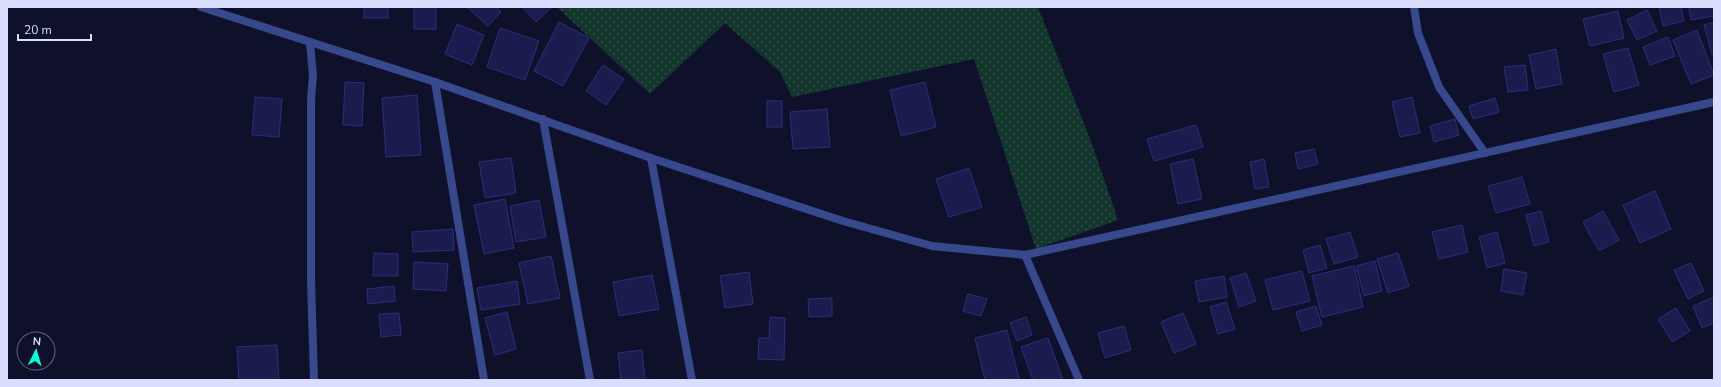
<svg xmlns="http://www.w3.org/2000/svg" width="1721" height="387" viewBox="0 0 1721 387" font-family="'Nunito Sans',sans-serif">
<defs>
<pattern id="grass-dots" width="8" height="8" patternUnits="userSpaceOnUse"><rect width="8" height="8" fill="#12362c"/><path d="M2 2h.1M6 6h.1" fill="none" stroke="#34534c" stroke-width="1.8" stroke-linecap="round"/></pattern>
</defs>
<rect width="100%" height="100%" fill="#0f112b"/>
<path fill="url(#grass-dots)" d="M557,7H1038L1092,144L1118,220L1036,249L974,59L792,97L780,72L725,23L650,94Z"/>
<g fill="#1a1c4d" stroke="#2b2e7b">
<rect x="364" y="7" width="24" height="11"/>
<rect x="414" y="7" width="22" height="22"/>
<path d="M467,7H496L501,12L488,26Z"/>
<path d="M522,7H552L536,22Z"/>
<path d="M1659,7H1681L1684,21L1663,26Z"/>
<path d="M1689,7H1714V16L1691,20Z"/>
<path d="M1647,10L1657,31L1637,40L1627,20Z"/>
<path d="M1618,11L1624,38L1590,46L1583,19Z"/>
<path d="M559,22L589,38L563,86L534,71Z"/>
<path d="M1714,22V54L1712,55L1704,25Z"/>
<path d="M457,24L484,35L472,65L445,54Z"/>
<path d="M500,28L539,41L525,80L487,67Z"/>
<path d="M1697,30L1714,75L1691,84L1673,40Z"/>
<path d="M1668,37L1675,56L1650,65L1643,47Z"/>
<path d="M1628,48L1639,85L1614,92L1603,54Z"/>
<path d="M1556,49L1562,84L1536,89L1529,55Z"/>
<path d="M603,65L624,79L606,105L586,91Z"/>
<path d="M1525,65L1528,90L1508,92L1504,67Z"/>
<path d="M345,82L364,83L362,126L343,125Z"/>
<path d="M925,82L936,127L901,136L890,90Z"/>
<path d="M417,95L421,155L386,157L382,98Z"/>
<path d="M255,97L282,99L279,137L252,135Z"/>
<path d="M1412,97L1420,133L1400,137L1392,102Z"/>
<path d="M1495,98L1499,112L1473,119L1469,106Z"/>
<rect x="767" y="101" width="15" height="26"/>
<path d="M827,109L830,147L793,149L790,112Z"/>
<path d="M1455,119L1459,135L1434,142L1430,126Z"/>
<path d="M1196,125L1203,147L1154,161L1147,139Z"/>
<path d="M1314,149L1318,164L1298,169L1295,153Z"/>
<path d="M511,158L516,193L485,198L479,162Z"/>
<path d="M1193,159L1202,199L1178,204L1170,164Z"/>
<path d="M1264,159L1269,187L1255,189L1250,162Z"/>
<path d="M969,168L982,207L949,217L936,179Z"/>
<path d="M1522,177L1530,204L1496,213L1488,186Z"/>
<path d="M1655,191L1671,229L1640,243L1623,205Z"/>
<path d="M505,199L514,248L484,254L474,205Z"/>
<path d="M539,200L546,237L516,242L510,206Z"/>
<path d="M1541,211L1549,242L1534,246L1526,215Z"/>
<path d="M1603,211L1619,240L1599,251L1583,222Z"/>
<path d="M1462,225L1468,252L1439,259L1432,232Z"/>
<path d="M453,229L454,250L413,252L412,232Z"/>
<path d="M1350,232L1358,257L1334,264L1326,239Z"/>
<path d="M1497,232L1505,263L1487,268L1479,237Z"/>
<path d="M1320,245L1327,268L1309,273L1303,250Z"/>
<path d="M374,253L398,254V276H373Z"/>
<path d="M1398,253L1409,286L1388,293L1377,259Z"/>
<path d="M551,256L560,298L528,304L519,263Z"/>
<path d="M1375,261L1382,291L1364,296L1356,266Z"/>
<path d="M414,262L448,264L446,291L413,289Z"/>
<path d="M1691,263L1704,291L1688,299L1674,270Z"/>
<path d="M1354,266L1363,307L1322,317L1312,276Z"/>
<path d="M1504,269L1527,273L1523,295L1501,291Z"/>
<path d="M1302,271L1310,301L1273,310L1265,280Z"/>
<path d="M749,272L753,304L725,308L720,276Z"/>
<path d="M1246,273L1256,301L1239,307L1230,278Z"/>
<path d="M652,275L659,309L619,316L613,282Z"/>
<path d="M1224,276L1227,297L1199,302L1195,281Z"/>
<path d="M517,281L520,304L481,310L477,288Z"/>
<path d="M394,286L395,301L368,304L367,289Z"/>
<path d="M968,294L987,299L981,316L963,311Z"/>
<path d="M1714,297V323L1702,328L1693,306Z"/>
<path d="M832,298V316L809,317L808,299Z"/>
<path d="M1226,302L1235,329L1218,334L1210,307Z"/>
<path d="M1316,306L1322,325L1302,331L1296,312Z"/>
<path d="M1676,308L1690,331L1672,342L1658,319Z"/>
<path d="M507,312L516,349L495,355L485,318Z"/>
<path d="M399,313L401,335L381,337L379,314Z"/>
<path d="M1183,313L1196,344L1174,353L1161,322Z"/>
<path d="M770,317L785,318L784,360L758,359L759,338H769Z"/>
<path d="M1026,317L1032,335L1017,341L1010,323Z"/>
<path d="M1124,326L1131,350L1105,358L1098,333Z"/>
<path d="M1007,330L1019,379L985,380L975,338Z"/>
<path d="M1048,338L1063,380H1033L1021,347Z"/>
<path d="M277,345L279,380H239L237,347Z"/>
<path d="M642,350L645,380H621L618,353Z"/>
</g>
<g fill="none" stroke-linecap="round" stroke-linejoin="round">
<g stroke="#38488d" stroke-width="8">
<path d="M201,7L435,82L651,158L843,221L932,246L1025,255L1714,102"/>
<path d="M1414,7L1418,33L1439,87L1485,153"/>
<path d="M310,43L313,75L311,100V281L314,380"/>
<path d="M435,82L484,380"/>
<path d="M543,119L590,380"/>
<path d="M651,158L692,380"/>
<path d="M1025,255L1079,380"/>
</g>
</g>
<rect width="1721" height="387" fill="none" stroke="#d9deff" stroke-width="16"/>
<g transform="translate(36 351) rotate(5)"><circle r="19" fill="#0f112b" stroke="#606380"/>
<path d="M0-3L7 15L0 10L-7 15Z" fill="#05ffde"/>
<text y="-6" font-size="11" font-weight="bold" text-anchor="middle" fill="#d9deff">N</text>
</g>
<path d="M18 34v6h73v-6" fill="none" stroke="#d9deff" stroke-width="2"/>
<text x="24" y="34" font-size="12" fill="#d9deff" stroke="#0f112b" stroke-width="3" paint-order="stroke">20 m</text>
</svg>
